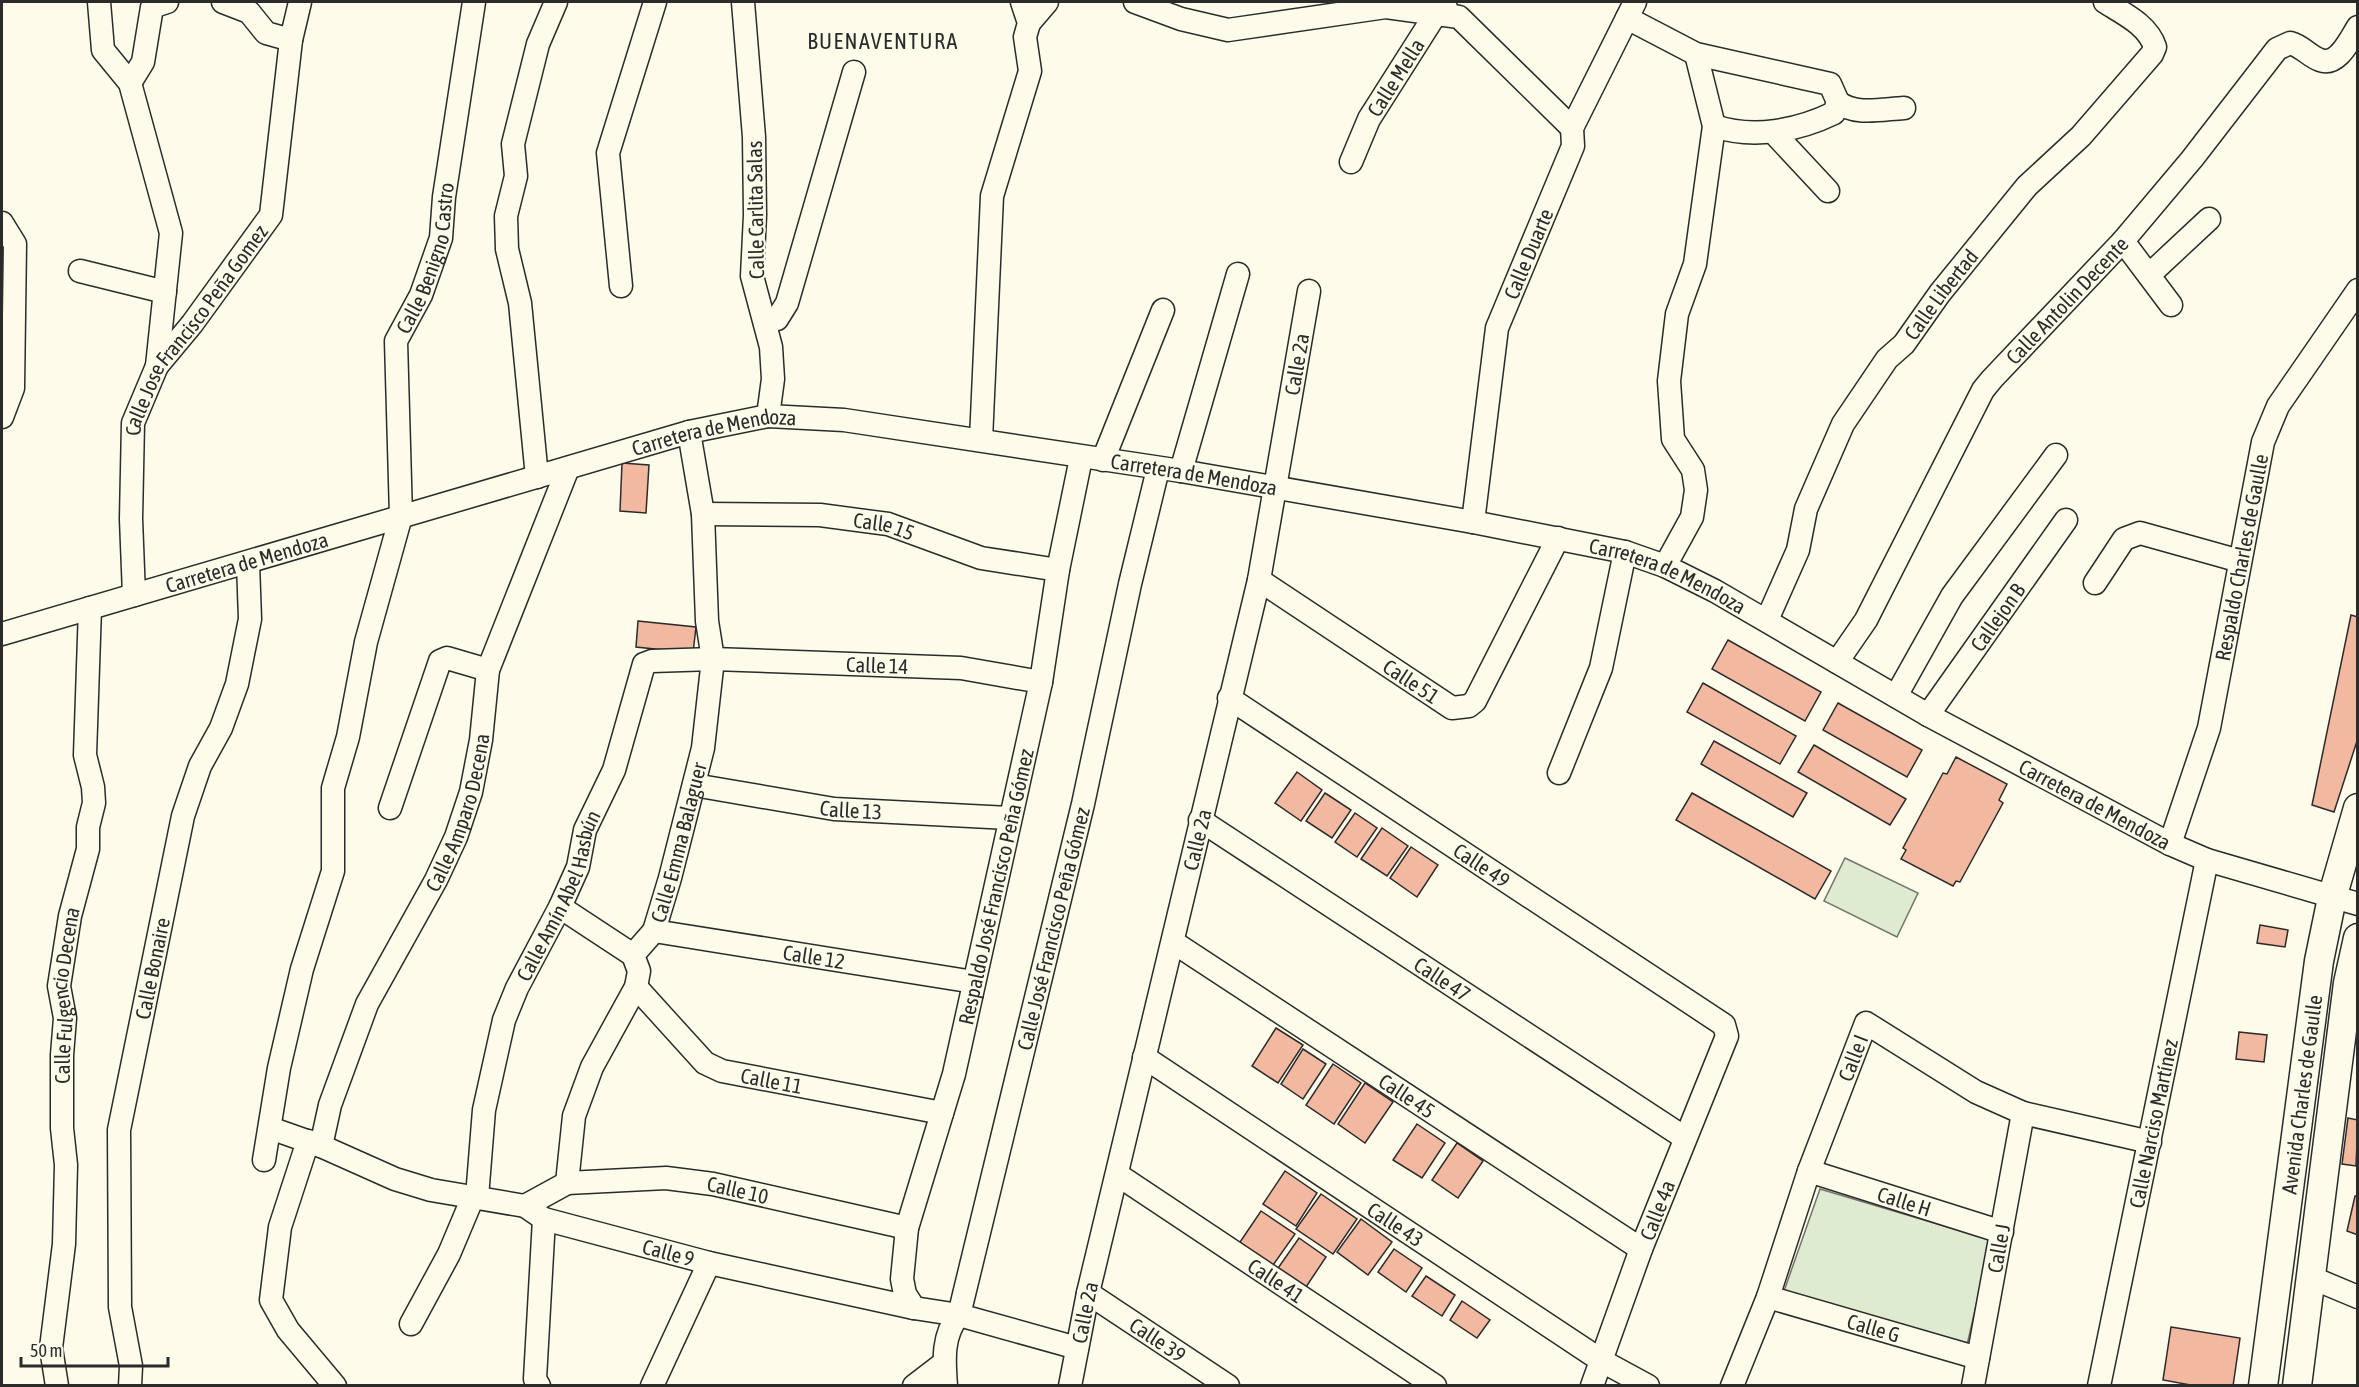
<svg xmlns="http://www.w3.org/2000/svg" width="2359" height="1387" viewBox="0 0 2359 1387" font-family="'Asap Condensed',sans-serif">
<rect width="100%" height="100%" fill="#fdfbea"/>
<g fill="#deebd1" stroke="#74746e" stroke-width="1.5">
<path d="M1845,858L1918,893L1897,937L1824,901Z"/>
<path d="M1820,1189L1991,1240L1967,1345L1784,1291Z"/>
</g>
<g fill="#f2b8a0" stroke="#2b2b2b" stroke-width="1.5">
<path d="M622,463L649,465L646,513L620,511Z"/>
<path d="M2351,615L2358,617V738L2334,812L2312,805Z"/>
<path d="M638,621L696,627L693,653L636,647Z"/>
<path d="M1728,640L1821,692L1805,721L1712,669Z"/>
<path d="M1703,683L1796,736L1780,764L1687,712Z"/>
<path d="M1838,703L1922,750L1907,777L1823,730Z"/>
<path d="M1714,741L1807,793L1793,817L1701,764Z"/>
<path d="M1814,745L1906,799L1890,825L1798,772Z"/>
<path d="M1956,757L2007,784L1999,800L2003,803L1960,882L1956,881L1953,886L1901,859L1906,850L1903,848L1943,773L1947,774Z"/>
<path d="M1297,772L1322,790L1301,821L1275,803Z"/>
<path d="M1325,793L1351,810L1332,838L1306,821Z"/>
<path d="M1692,793L1831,871L1815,899L1676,820Z"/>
<path d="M1355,813L1377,828L1357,857L1335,842Z"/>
<path d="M1382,828L1408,846L1387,876L1361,859Z"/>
<path d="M1411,847L1438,865L1417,897L1390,878Z"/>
<path d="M2260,925L2288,930L2285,947L2257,943Z"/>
<path d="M1276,1028L1303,1045L1278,1083L1252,1066Z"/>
<path d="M2239,1032L2267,1035L2264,1062L2236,1059Z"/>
<path d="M1303,1049L1326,1064L1303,1099L1281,1084Z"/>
<path d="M1333,1064L1361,1083L1334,1124L1306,1105Z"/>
<path d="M1365,1083L1393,1102L1365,1143L1338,1124Z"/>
<path d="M2348,1118L2358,1120L2356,1166L2342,1164Z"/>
<path d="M1417,1124L1445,1143L1422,1178L1393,1160Z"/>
<path d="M1457,1143L1483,1161L1458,1198L1432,1180Z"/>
<path d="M1285,1171L1317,1193L1296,1226L1263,1204Z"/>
<path d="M1321,1194L1357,1219L1333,1254L1296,1229Z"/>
<path d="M2355,1196H2358V1235L2347,1231Z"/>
<path d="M1261,1211L1295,1234L1271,1268L1238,1245Z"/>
<path d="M1361,1219L1392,1242L1368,1275L1337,1252Z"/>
<path d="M1299,1238L1326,1257L1304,1290L1276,1271Z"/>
<path d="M1394,1249L1422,1268L1406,1292L1378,1272Z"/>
<path d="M1426,1276L1455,1295L1442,1316L1412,1296Z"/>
<path d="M1462,1301L1490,1320L1477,1338L1450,1320Z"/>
<path d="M2171,1327L2240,1338L2233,1386H2196L2163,1380Z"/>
</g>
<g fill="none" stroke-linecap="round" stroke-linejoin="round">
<g stroke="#2b2b2b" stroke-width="25">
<g id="minor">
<path d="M99,2L103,50L130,83L171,233L157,366"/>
<path d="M223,2L249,12L266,33L291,40"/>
<path d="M743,2L754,137L755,215L752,276L771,347L773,379L768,416"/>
<path d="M1135,2L1181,19L1228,30L1386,7L1459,17L1572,128"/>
<path d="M1627,18L1696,54L1830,84L1838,102L1834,113C1797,131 1753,139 1714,126"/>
<path d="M1029,23L1047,2"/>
<path d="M130,83L143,62L152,7L167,2"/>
<path d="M1838,102C1855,116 1883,109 1904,108"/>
<path d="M1773,132L1828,191"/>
<path id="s1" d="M1351,162L1369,119L1435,15L1446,8"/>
<path d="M2,223L15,244L13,388L2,417"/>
<path d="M2123,241L2171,305"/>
<path d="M80,271L165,292"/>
<path d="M2149,275L2209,219"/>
<path d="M621,286L608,153L655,2"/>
<path d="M765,321L777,319L787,303L854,72"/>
<path d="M981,440L992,196L1030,71L1025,37L1029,23L1022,2"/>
<path d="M1103,460L1163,310"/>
<path d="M1181,471L1238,274"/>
<path d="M537,477L520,303L507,249L506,216L516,176L513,144L538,44L556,2"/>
<path id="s2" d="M703,514L820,515L888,524L981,558L1058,570"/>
<path id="s3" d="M1473,522L1497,328L1573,146L1572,128L1635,2"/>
<path d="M1665,566L1692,517L1696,490L1693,470L1673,439L1669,381L1677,314L1695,264L1714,126L1696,54"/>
<path id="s4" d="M1259,580L1452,708L1469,706L1475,701L1558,538"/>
<path d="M2095,583L2124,539L2140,533L2240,561"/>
<path id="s5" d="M134,595L131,519L133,423L157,366L192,324L271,215L291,40L300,2"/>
<path id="s6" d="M1767,620L1798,550L1806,509L1843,424L1887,359L1904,344L1940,293L2027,186L2081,136L2152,54L2155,47C2148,25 2124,14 2105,2"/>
<path id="s7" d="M2,634L689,432L768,416L844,420L1181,471L1473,522L1625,552L1665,566L1715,591L1928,715L2170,844L2207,860L2358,904"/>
<path id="s8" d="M1837,662L1866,620L1983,390L1992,379L2123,241L2192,159L2277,49L2290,43C2302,46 2309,56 2320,60C2338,67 2350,39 2358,27"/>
<path d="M1896,696L1952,596L2056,455"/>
<path id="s9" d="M1229,698L1724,1025L1727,1036L1641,1249L1592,1386"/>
<path id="s10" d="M1928,715L2066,520"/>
<path d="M1559,773L1601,668L1625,552"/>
<path id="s11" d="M694,785L834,809L1009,818"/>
<path d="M390,808L440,661L447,658L488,670"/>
<path id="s12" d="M1200,820L1685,1138"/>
<path id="s13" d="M2170,844L2209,728L2263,442L2278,406L2358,290"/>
<path d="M560,907L633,955"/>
<path id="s14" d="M654,931L974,982"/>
<path id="s15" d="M1173,942L1641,1249"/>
<path id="s16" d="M636,987L705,1063L722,1071L942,1113"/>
<path id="s17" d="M1144,1057L1602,1361L1648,1386"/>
<path id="s18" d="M270,1128L321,1146L395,1179L431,1190L525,1206L544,1219L709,1263L914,1308L959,1315L1077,1348"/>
<path d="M308,1141L280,1227L271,1300L288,1330L335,1386"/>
<path id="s19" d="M321,1146L330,1105L367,1004L436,880L456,837L471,792L481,740L488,670L568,468"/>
<path id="s20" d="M264,1160L279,1068L302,969L333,871V788L348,737L366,642L401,516L396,341L421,295L441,238L444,197L474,2"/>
<path id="s21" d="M1809,1171L2002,1232"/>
<path id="s22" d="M1118,1175L1435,1386"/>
<path id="s23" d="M567,1183L666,1178L713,1184L907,1228"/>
<path id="s24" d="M477,1197L484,1110L504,1020L517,988L560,907L578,867L585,830L614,770L644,664L652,661L713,659L961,668L1041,682"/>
<path id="s25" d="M525,1206L567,1183L574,1116L592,1067L636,987L639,971L633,955L654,931L670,878L703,748L713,659L707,621L703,514L689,432"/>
<path d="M2310,1277L2358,1297"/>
<path id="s26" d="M1088,1293L1228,1386"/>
<path id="s27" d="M1768,1297L1978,1358"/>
<path id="s28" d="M914,1308L905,1294L902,1279L907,1228L954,1074L1041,682L1058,570L1081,458"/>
<path d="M411,1324L449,1254L473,1197"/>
<path id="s29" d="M57,1386L51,1348L64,1244L66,1165L62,1128V1055L65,1018L59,986L70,916L88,849V827L94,803L93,787L85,755L90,608"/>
<path id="s30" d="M130,1386L131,1366L120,1307L119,1130L183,816L200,766L221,728L237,684L250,619L248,564"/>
<path d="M539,1386L535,1379L544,1219"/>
<path d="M652,1386L709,1263"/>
<path d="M914,1386L944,1363"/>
<path id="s31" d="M946,1386C944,1360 942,1335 959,1315L1083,804L1130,584L1158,469"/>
<path id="s32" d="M1070,1386L1088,1293L1259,580L1309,291"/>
<path id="s33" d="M1732,1386L1768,1297L1809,1171L1866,1023L1976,1092L2023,1113L2150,1142"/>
<path id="s34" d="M1973,1386L2023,1113"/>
<path id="s35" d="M2099,1386L2207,860"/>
</g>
</g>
<g stroke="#2b2b2b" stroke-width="31">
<g id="major">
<path id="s36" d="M2263,1386L2319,961L2332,898L2358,808"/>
<path d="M2297,1386L2348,983L2358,938"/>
</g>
</g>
<use href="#minor" stroke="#fdfbea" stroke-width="22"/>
<use href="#major" stroke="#fdfbea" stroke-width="28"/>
</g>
<g text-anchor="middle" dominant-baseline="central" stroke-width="4.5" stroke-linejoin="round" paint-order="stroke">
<g font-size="21" fill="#2b2b2b" stroke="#fdfbea">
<text stroke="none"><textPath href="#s1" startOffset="96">Calle Mella</textPath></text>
<text transform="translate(755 210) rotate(-91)">Calle Carlita Salas</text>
<text stroke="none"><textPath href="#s3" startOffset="276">Calle Duarte</textPath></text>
<text stroke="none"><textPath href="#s20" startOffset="926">Calle Benigno Castro</textPath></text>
<text stroke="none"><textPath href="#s6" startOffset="374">Calle Libertad</textPath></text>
<text stroke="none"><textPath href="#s8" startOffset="432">Calle Antolin Decente</textPath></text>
<text stroke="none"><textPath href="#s5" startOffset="284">Calle Jose Francisco Peña Gomez</textPath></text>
<text stroke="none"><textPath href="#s32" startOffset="1047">Calle 2a</textPath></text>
<text stroke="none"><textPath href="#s7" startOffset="741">Carretera de Mendoza</textPath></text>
<text stroke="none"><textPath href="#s7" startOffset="1227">Carretera de Mendoza</textPath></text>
<text stroke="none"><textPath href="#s2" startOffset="182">Calle 15</textPath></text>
<text stroke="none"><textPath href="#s13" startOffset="296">Respaldo Charles de Gaulle</textPath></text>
<text stroke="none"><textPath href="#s7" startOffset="255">Carretera de Mendoza</textPath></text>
<text stroke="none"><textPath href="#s7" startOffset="1713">Carretera de Mendoza</textPath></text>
<text stroke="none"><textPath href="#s10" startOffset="120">Callejon B</textPath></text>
<text stroke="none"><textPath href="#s24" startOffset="798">Calle 14</textPath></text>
<text stroke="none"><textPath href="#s4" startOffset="183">Calle 51</textPath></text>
<text stroke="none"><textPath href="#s7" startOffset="2199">Carretera de Mendoza</textPath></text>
<text stroke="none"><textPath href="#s11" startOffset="159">Calle 13</textPath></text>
<text stroke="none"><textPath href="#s19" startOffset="363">Calle Amparo Decena</textPath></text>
<text stroke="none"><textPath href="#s32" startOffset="561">Calle 2a</textPath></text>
<text stroke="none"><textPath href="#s25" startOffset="416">Calle Emma Balaguer</textPath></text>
<text stroke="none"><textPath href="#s9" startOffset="303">Calle 49</textPath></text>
<text stroke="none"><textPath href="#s28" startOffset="436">Respaldo José Francisco Peña Gómez</textPath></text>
<text stroke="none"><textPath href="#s24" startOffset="316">Calle Amín Abel Hasbún</textPath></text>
<text stroke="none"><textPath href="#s31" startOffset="472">Calle José Francisco Peña Gómez</textPath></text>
<text stroke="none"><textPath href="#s14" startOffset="162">Calle 12</textPath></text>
<text stroke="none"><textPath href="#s30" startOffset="422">Calle Bonaire</textPath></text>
<text stroke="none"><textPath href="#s12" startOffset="290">Calle 47</textPath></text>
<text stroke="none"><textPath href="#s29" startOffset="393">Calle Fulgencio Decena</textPath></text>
<text stroke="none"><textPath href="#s33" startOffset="350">Calle I</textPath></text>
<text stroke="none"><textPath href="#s16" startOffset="172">Calle 11</textPath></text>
<text stroke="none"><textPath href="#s36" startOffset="294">Avenida Charles de Gaulle</textPath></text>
<text stroke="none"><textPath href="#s15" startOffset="280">Calle 45</textPath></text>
<text stroke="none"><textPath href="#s35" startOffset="268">Calle Narciso Martínez</textPath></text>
<text stroke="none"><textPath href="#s23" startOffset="172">Calle 10</textPath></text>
<text stroke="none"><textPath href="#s21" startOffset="100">Calle H</textPath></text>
<text transform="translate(1657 1210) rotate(-69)">Calle 4a</text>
<text stroke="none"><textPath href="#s17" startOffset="302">Calle 43</textPath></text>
<text stroke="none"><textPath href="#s34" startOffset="140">Calle J</textPath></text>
<text stroke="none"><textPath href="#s18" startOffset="420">Calle 9</textPath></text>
<text stroke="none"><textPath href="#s22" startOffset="190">Calle 41</textPath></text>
<text stroke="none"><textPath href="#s32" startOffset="75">Calle 2a</textPath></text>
<text stroke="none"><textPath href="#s27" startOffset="110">Calle G</textPath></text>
<text stroke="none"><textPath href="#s26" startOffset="84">Calle 39</textPath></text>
</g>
<g font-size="22" letter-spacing="1.5" fill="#2b2b2b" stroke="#fdfbea">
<text x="883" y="41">BUENAVENTURA</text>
</g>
</g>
<rect width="2359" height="1387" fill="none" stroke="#2b2b2b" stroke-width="6"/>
<path d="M21 1357v9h147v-9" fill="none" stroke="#2b2b2b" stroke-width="3"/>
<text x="30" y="1357" font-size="18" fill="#2b2b2b" stroke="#fdfbea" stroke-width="4.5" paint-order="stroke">50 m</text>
</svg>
